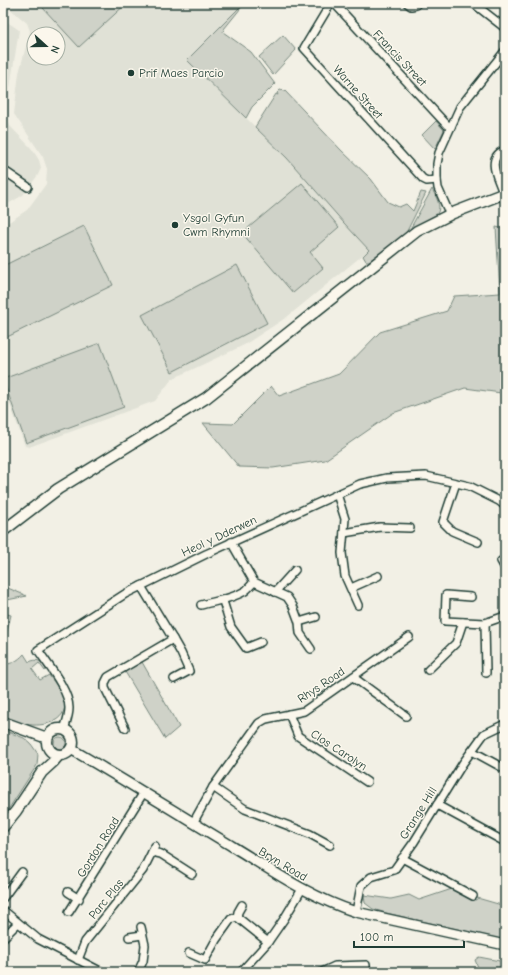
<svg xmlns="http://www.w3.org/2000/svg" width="508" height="975" viewBox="0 0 508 975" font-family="'Comic Neue',sans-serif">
<rect width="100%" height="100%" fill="#f2f0e5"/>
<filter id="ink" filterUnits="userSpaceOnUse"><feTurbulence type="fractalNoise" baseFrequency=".025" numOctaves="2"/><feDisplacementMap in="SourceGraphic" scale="8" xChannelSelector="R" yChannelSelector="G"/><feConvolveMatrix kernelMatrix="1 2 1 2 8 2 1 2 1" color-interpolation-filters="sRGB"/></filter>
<g filter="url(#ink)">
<g fill="#e0e1d6" fill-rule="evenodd">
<path d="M3,3H242V5L187,60L287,158L344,223L369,250L287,317L244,345L172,379L155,401L29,447L25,446L8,399L5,397L3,398V226L27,210L46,184L47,169L43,157L14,114L19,73L30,31L27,23ZM34,34H58V58H34Z"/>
<path d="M3,19L19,30L6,113L10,126L32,149L39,160L41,168L38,175L23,195L3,207Z"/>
</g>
<g fill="#cfd2c8" stroke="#77887e">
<path d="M48,3H127L79,47L43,8Z"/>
<path d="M242,3H245L224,29L223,32L251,52L275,84L252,107L246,118L187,60L242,5Z"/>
<path d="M283,35L296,50L273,75L259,57Z"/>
<path d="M280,90L285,91L341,150L371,179L388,202L399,207L406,204L413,211L421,192L426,193L405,235L369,261H366L363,256L369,250L344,223L287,158L255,127L276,94L278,95L277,93Z"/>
<path d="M436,121L444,130L435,149L422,135Z"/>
<path d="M302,183L339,227L310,252L323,268L293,293L242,233Z"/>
<path d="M432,189C436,197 442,206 437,214L409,231Z"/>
<path d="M84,226L113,285L3,339V266Z"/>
<path d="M496,227L505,229V393H501L465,388L393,413L325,460L273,468L239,467L203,423L233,424L271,386L279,396L339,374L380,332L447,311L454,296L500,293Z"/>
<path d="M237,265L267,323L172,372L142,315Z"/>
<path d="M100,343L124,407L26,443L3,379Z"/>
<path d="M3,586L27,596L7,600L3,603Z"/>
<path d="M3,613L11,615L7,631L3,634Z"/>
<path d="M24,654L29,662C38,658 41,661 46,669L45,671L39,663L32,669L40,680L49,675C54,683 65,694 65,704C65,711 62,716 56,720C40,729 19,725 3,716V665C11,664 18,661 24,654Z"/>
<path d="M142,662L179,727L165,739L124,670Z"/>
<path d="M3,730L24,738L31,744L38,754L37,765L6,813L3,816Z"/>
<circle cx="60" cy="743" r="6"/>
<path d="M455,888L467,895L505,906V940L386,913L373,909L365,903L364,895L391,899L409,895L419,900Z"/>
<path d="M479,957L505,962V972H480L475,960Z"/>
</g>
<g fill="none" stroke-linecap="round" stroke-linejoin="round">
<g stroke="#1f3d34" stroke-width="10">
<g id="minor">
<path d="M331,3L304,48L423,179L427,181L437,180"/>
<path d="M334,3L447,125L451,127"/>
<path d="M407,3L411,6L416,5"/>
<path d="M473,3L505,28"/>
<path d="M3,170L28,187"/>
<path d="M503,193C498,178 485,158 505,150"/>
<path d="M450,215L438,188L437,180V164L439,153L460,107L505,51"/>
<path d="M456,483L443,522L452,531L478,542"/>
<path d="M337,494L345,519L342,553L345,576L358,605"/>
<path d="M344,533L380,527L410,528"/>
<path d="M231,542L254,582L287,597L293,606L299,622L300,633L311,649"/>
<path d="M501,561L505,568"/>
<path d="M351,588L378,576"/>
<path d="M275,592L295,570"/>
<path d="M471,597L446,595L445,621L485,623L505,616"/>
<path d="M223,601L231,627L246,648L261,642"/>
<path d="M201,605C216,601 232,599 245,591C248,589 251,585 254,582"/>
<path d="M299,622L316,617"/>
<path d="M485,623L486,673"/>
<path d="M173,639L181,653L189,671L174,679"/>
<path d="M428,670L456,643L463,622"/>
<path d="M353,677L406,716"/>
<path d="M289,714L298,736L367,782"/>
<path d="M125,728L105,688V683L108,677L173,639L141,586"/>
<path d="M64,730C66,723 69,716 69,708C69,690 48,665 38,650L125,594L206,554L360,484L387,478L426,476L469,486L499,501L505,506"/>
<path d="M472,751L505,769"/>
<path d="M213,787L245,809L310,834L330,845"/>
<path d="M437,805L505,842"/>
<path d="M193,823L213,787L259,723L266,719L304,711L409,637"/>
<path d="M152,852L161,854L192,874"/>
<path d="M402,858L473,896"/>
<path d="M68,892L79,899"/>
<path d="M3,898L22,872"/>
<path d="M3,910L38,939L102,972"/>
<path d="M69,912L144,792"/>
<path d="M356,912L361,886L371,877L394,870L414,842L463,763L484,734L505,724"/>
<path d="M237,917L238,912L242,905"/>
<path d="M129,937L142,935"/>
<path d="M3,938L18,923"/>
<path d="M189,953L205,960L216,940L231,919L237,917L268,942"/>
<path d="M78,960L85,942L143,870L155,846"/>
<path d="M138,972L143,961L145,945L141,927"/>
<path d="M241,972L268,942L284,919L302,889"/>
<path d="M322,972L335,966L366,965V972"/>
</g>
</g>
<g stroke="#1f3d34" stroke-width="12">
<path id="tertiary" d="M71,749C126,781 180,815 235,848C274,872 312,898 356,912L505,945"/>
</g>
<g stroke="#1f3d34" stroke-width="13">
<g id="secondary">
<path d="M3,531L58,489L206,398L417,231L453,213L505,193"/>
<path d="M3,722L47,738"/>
<circle cx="60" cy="742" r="13"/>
<path d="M3,827L16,811L42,772L53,762L58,756"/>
</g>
</g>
<use href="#minor" stroke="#fbf7ec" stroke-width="7"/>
<use href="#tertiary" stroke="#fbf7ec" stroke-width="9"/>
<use href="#secondary" stroke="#fbf7ec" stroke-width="10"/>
</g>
</g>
<g fill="#1f3d34" stroke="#fbf7ec" stroke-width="1.5">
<circle cx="131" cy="73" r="4"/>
<circle cx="175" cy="225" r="4"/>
</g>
<g text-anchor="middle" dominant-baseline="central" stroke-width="3" stroke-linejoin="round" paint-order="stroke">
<g font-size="12" fill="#1f3d34" stroke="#fbf7ec">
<text transform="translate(400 58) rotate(47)">Francis Street</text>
<text transform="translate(358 92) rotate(48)">Warne Street</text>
<text transform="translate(219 536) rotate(-25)">Heol y Dderwen</text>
<text transform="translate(321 685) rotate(-34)">Rhys Road</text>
<text transform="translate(339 750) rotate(33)">Clos Carolyn</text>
<text transform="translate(418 813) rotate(-58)">Grange Hill</text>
<text transform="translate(98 847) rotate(-58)">Gordon Road</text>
<text transform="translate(283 864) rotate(31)">Bryn Road</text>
<text transform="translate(106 899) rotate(-51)">Parc Plas</text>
</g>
<g font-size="12" fill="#1f3d34" stroke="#fbf7ec" text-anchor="start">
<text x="139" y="73">Prif Maes Parcio</text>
<text x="183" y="218">Ysgol Gyfun<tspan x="183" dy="14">Cwm Rhymni</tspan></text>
</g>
</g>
<rect width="508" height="975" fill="none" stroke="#fbf7ec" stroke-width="16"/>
<rect x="8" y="8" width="492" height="959" fill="none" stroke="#1f3d34" stroke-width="1.5" filter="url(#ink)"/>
<g transform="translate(46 46) rotate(111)"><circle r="19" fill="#fbf7ec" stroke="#a3ada2"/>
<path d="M0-3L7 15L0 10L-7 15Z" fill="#1f3d34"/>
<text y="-6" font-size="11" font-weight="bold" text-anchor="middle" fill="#1f3d34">N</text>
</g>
<path d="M354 941v6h110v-6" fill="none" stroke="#1f3d34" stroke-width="2"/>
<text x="360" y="941" font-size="12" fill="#1f3d34" stroke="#fbf7ec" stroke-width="3" paint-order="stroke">100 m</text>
</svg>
